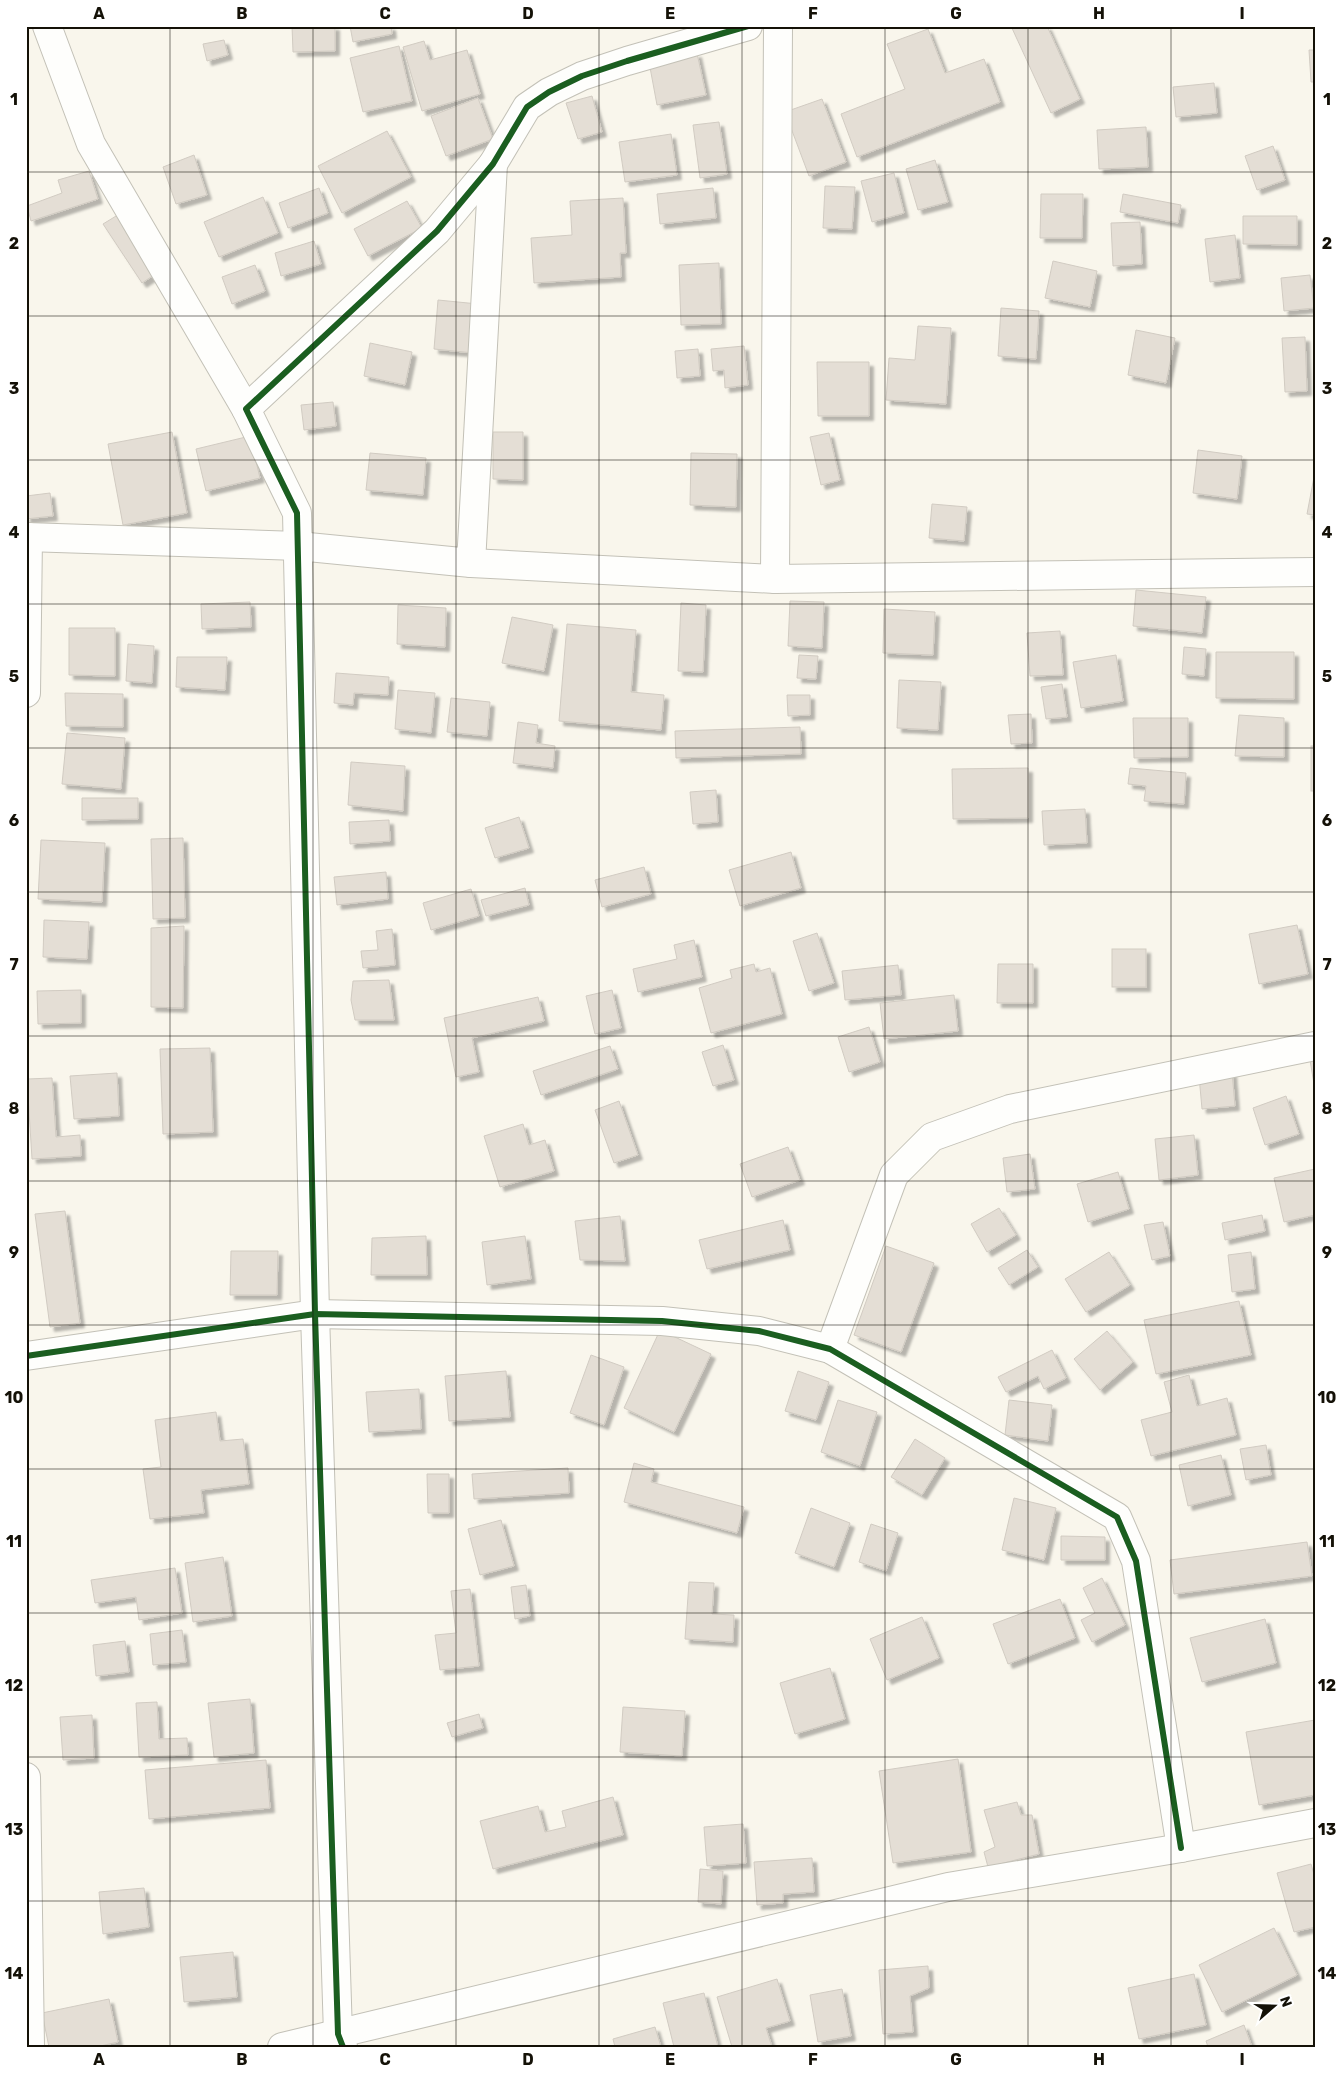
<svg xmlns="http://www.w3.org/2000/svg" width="1341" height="2073" viewBox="0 0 1341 2073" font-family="Rubik,sans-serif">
<defs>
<filter id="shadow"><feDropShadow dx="4.5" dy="4.5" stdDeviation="1" flood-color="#0004"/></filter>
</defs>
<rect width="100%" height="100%" fill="#f9f6ec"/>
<g fill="#e4ded5" stroke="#d1cbc2" filter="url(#shadow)">
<path d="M292,26H335V51L293,52Z"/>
<path d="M350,26H391L392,34L353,42Z"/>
<path d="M1011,26H1047L1080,99L1051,113Z"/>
<path d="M928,29L945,73L984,59L1000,102L857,157L841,114L905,89L887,44Z"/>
<path d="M224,40L228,55L207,61L203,44Z"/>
<path d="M424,41L430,60L467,50L480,94L422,111L403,47Z"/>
<path d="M399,46L412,101L363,112L350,58Z"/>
<path d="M1309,50H1315V82H1311Z"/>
<path d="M697,53L706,95L657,105L649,62Z"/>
<path d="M1214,83L1217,113L1176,117L1173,87Z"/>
<path d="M592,96L602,132L578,139L566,103Z"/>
<path d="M478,98L493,139L446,156L431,116Z"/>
<path d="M822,99L846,162L809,176L785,112Z"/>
<path d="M719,122L727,174L700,178L693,125Z"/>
<path d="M1146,127L1148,167L1099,169L1097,130Z"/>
<path d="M387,131L411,177L342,213L318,166Z"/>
<path d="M671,134L677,175L625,182L619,142Z"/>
<path d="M1273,146L1285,180L1257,190L1245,156Z"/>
<path d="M194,155L207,195L176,204L163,167Z"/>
<path d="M935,160L948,202L918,210L906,169Z"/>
<path d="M89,171L98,199L31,221L27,206L62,193L58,180Z"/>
<path d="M894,173L904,213L872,222L861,181Z"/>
<path d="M825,186L855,187L852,229L823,228Z"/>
<path d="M319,188L328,213L288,228L279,203Z"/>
<path d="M713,188L716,218L660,224L657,194Z"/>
<path d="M1041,194H1083L1082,238H1040Z"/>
<path d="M1123,194L1181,205L1178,223L1120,212Z"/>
<path d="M263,197L278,233L219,257L204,222Z"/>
<path d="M623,198L626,253H620L621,277L534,283L531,238L572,235L570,201Z"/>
<path d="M407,201L422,228L368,256L354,229Z"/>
<path d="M121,213L160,271L142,283L103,224Z"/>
<path d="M1243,216H1297V245L1243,244Z"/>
<path d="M1140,222L1142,264L1113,266L1111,223Z"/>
<path d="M1235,235L1240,278L1210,282L1205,239Z"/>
<path d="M314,241L321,264L281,276L275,253Z"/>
<path d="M1053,261L1097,271L1090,307L1045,298Z"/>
<path d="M719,263L721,324L681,325L679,265Z"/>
<path d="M255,265L265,291L232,304L222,277Z"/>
<path d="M1310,275L1314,308L1284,311L1281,278Z"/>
<path d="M438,300L478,304L474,353L434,349Z"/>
<path d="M1001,308L1039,311L1036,359L998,356Z"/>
<path d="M918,326L951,328L946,404L886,400L889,358L915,360Z"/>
<path d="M1136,330L1175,338L1166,383L1128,375Z"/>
<path d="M1305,337L1307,391L1285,392L1282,338Z"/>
<path d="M370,343L412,352L405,385L364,376Z"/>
<path d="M744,346L748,385L725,388L724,370L713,371L711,349Z"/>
<path d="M698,349L700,376L677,378L675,351Z"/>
<path d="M817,362H869V416H818Z"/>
<path d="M333,402L336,426L304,430L301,405Z"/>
<path d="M172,432L187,513L123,525L108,444Z"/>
<path d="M493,432H523V480L493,479Z"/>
<path d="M829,433L840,480L821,485L810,437Z"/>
<path d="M250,436L260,478L206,491L196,449Z"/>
<path d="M1198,450L1242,456L1237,499L1193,493Z"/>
<path d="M370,453L426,458L423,495L366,490Z"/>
<path d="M691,453L737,454L736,507L690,505Z"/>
<path d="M1314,477H1315V515L1307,514Z"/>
<path d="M50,493L53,516L26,519V496Z"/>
<path d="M932,504L967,507L964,541L929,538Z"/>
<path d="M1136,590L1206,597L1202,633L1133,626Z"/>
<path d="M790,601L824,602L822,648L788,646Z"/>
<path d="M250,602L251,627L202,629L201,604Z"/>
<path d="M681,603L706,605L703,672L678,671Z"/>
<path d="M398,605L446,608L445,647L397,644Z"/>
<path d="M884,609L935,612L933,655L883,653Z"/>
<path d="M512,617L553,625L544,671L502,663Z"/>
<path d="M567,624L636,630L631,692L664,695L661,730L559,721Z"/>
<path d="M69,628H115V676L69,675Z"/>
<path d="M1060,631L1063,675L1030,676L1027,633Z"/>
<path d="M128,644L154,646L152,683L126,681Z"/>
<path d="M1184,647L1206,649L1204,676L1182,674Z"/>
<path d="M1216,652H1294V699L1216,698Z"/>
<path d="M799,655L818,656L816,679L797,678Z"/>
<path d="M1116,655L1123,701L1081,708L1073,662Z"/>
<path d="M177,657H227L225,690L176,687Z"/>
<path d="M336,673L389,677L388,695L354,693L353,705L334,703Z"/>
<path d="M899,680L941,682L938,730L897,728Z"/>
<path d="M1062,684L1067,717L1046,719L1041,687Z"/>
<path d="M398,690L435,693L431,733L395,729Z"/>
<path d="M65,693L123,694V727L66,726Z"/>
<path d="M787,695H810V715L788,716Z"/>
<path d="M451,698L490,702L487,736L447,732Z"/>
<path d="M1031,714L1032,743L1011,744L1008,715Z"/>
<path d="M1239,715L1284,718V757L1235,756Z"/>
<path d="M1133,718H1188V757L1134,758Z"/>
<path d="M518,722L538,725L536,743L555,746L553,768L513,763Z"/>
<path d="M800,727L801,754L676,758L675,731Z"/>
<path d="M67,733L125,738L121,789L62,784Z"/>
<rect x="1311" y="746" width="4" height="45"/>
<path d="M351,762L405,766L403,811L348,805Z"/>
<path d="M1028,768V818L953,819L952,769Z"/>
<path d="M1130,768L1186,773L1184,804L1144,801L1146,786L1128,784Z"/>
<path d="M716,790L718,822L693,824L690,792Z"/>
<path d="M82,798H138V819L82,820Z"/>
<path d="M1085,809L1087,843L1044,845L1042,811Z"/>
<path d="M519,817L529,848L495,858L485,828Z"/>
<path d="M389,820L390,841L350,844L349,822Z"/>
<path d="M183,838L185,918L153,919L151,839Z"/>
<path d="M41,840L105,843L102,902L38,899Z"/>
<path d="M791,852L801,888L740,906L729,870Z"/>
<path d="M644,867L651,894L602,907L595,880Z"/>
<path d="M386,872L388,899L337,905L334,877Z"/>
<path d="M525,888L529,905L486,916L481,900Z"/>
<path d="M471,889L479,916L431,930L423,903Z"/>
<path d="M44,920L89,922L87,959L43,957Z"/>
<path d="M1297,925L1308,974L1259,984L1249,934Z"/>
<path d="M184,926L183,1008L151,1007V928Z"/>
<path d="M392,929L395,965L363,968L361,951L378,950L376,931Z"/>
<path d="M817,933L834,983L809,991L793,941Z"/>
<path d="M694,940L702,977L638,992L633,969L677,959L674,945Z"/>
<rect x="1112" y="949" width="34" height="38"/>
<path d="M754,964L756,972L770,968L782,1014L711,1033L699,988L732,978L730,970Z"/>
<path d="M998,964H1033V1003H997Z"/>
<path d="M898,965L901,995L845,1000L842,971Z"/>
<path d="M389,980L394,1020H355L351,1000L353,981Z"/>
<path d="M81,990V1023L38,1024L37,991Z"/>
<path d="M612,990L621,1028L595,1034L586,996Z"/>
<path d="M954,995L958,1031L884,1039L880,1003Z"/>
<path d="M538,997L544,1021L472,1038L479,1072L456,1077L444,1018Z"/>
<path d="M869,1027L880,1062L849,1072L838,1037Z"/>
<path d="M723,1045L734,1080L713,1086L702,1052Z"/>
<path d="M610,1046L618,1069L541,1095L533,1071Z"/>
<path d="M210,1048L213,1132L163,1134L160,1049Z"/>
<path d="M1310,1060H1315V1090Z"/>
<path d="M1232,1072L1235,1106L1202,1109L1199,1076Z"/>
<path d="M117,1073L119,1116L74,1119L70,1076Z"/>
<path d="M52,1078L56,1137L80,1135L81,1156L32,1159L27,1079Z"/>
<path d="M1286,1096L1299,1134L1265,1145L1253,1108Z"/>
<path d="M619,1101L638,1155L614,1163L595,1110Z"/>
<path d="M523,1124L529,1145L545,1140L554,1171L500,1187L484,1136Z"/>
<path d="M1194,1135L1198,1175L1159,1180L1155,1139Z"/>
<path d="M788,1147L800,1180L752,1197L740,1164Z"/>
<path d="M1030,1154L1035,1189L1007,1192L1003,1158Z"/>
<path d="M1315,1169V1215L1284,1222L1274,1178Z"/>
<path d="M1118,1172L1129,1209L1088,1222L1077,1184Z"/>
<path d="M999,1208L1016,1235L987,1252L971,1224Z"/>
<path d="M65,1211L80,1323L50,1327L35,1214Z"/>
<path d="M1262,1215L1265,1231L1225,1240L1222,1223Z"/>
<path d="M620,1216L625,1261L580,1260L575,1221Z"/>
<path d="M783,1220L790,1250L707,1269L699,1240Z"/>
<path d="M1163,1222L1170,1256L1152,1260L1144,1225Z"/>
<path d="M426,1236L427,1275H371L372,1238Z"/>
<path d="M525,1236L531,1279L487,1285L482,1242Z"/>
<path d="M886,1246L934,1263L901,1352L854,1335Z"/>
<path d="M1027,1250L1038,1267L1009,1285L998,1268Z"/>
<path d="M231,1251H278L277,1295H230Z"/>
<path d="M1109,1252L1130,1285L1086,1312L1065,1279Z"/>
<path d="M1251,1252L1255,1289L1232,1292L1228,1255Z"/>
<path d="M1239,1301L1251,1355L1156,1374L1144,1320Z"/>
<path d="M660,1330L711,1354L674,1432L624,1408Z"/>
<path d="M1107,1331L1133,1362L1100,1390L1074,1359Z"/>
<path d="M1052,1350L1066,1378L1044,1389L1038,1376L1006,1392L998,1377Z"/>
<path d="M591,1355L624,1367L604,1425L570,1413Z"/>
<path d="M506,1371L510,1417L449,1421L445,1376Z"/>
<path d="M798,1371L829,1382L816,1420L785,1411Z"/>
<path d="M1189,1375L1197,1406L1227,1398L1236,1435L1151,1456L1141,1420L1172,1412L1164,1382Z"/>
<path d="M419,1389L421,1429L369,1432L366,1392Z"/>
<path d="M838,1400L877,1412L860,1466L821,1452Z"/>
<path d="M1009,1400L1052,1405L1048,1441L1005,1435Z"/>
<path d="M216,1412L220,1441L243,1439L249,1484L201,1490L204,1513L150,1519L143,1469L161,1467L155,1420Z"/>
<path d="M915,1439L945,1458L922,1495L891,1477Z"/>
<path d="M1266,1445L1271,1475L1246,1480L1240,1449Z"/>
<path d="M1221,1455L1231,1495L1188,1506L1179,1465Z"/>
<path d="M634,1463L654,1469L651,1482L744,1507L737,1533L624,1502Z"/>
<path d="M568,1468L569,1493L474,1499L472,1474Z"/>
<path d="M427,1474H449V1513H428Z"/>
<path d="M1014,1498L1056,1508L1044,1560L1002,1550Z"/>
<path d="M811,1508L850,1523L834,1567L795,1553Z"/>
<path d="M501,1520L514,1566L480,1575L468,1529Z"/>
<path d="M871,1524L898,1533L886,1571L859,1562Z"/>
<path d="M1061,1536L1105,1537V1560H1061Z"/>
<path d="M1307,1542L1312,1576L1174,1594L1170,1560Z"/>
<path d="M223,1557L232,1616L193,1622L185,1563Z"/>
<path d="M175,1568L182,1613L139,1620L136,1597L95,1603L91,1580Z"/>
<path d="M1102,1578L1125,1625L1092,1642L1081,1620L1095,1613L1083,1588Z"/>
<path d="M689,1582L714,1583L712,1614L734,1615L733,1642L685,1639Z"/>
<path d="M526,1585L530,1616L515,1619L511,1587Z"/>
<path d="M470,1589L479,1666L440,1670L435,1635L456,1633L451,1591Z"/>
<path d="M1060,1599L1075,1638L1008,1664L993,1624Z"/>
<path d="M922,1617L939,1658L887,1680L870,1639Z"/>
<path d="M1265,1619L1276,1663L1202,1682L1190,1638Z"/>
<path d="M182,1630L186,1662L153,1665L150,1634Z"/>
<path d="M125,1641L129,1672L96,1676L93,1645Z"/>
<path d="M830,1668L845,1719L795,1734L780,1683Z"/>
<path d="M250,1699L254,1753L214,1757L208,1703Z"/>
<path d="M157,1702L159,1739L187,1738L188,1755L139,1757L136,1703Z"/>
<path d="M623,1707L685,1711L682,1756L620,1752Z"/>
<path d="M479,1714L483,1728L452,1737L447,1723Z"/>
<path d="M92,1715L94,1758L63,1760L60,1717Z"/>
<path d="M1315,1720V1795L1259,1805L1246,1732Z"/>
<path d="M958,1759L971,1852L893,1863L879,1771Z"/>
<path d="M266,1760L270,1808L149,1819L145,1770Z"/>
<path d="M613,1797L623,1835L493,1869L480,1821L538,1806L545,1832L566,1827L562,1811Z"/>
<path d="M1017,1802L1021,1815H1032L1039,1854L988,1867L984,1852L995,1847L984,1810Z"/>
<path d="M743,1824L746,1863L707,1866L704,1827Z"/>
<path d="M812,1858L814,1892L783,1894V1903L757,1905L754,1862Z"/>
<path d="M1311,1864L1315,1878V1927L1294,1932L1277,1873Z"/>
<path d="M700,1869L723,1871L721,1904L698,1902Z"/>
<path d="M144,1888L149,1927L103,1934L99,1892Z"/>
<path d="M1274,1928L1297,1975L1222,2012L1199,1965Z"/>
<path d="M233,1952L237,1997L184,2002L180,1957Z"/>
<path d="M928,1966L929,1988L910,1996L913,2032L883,2034L879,1970Z"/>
<path d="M1194,1974L1206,2025L1139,2039L1128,1988Z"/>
<path d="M777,1979L790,2021L766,2028L772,2047H732L717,1997Z"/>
<path d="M842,1989L851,2036L818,2042L810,1995Z"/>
<path d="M704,1993L718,2047H674L663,2003Z"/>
<path d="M109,1999L118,2042L96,2047H49L42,2013Z"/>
<path d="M1244,2025L1252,2047H1208L1206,2041Z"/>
<path d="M655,2027L661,2047H615L613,2039Z"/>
</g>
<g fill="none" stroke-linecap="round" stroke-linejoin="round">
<g stroke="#c3c1b7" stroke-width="30">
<g id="street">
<path d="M47,26L91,144L246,409"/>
<path d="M26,537L298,546L471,563L775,579L1315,572"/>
<path d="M471,563L493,164"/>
<path d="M775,579L778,26"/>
<path d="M26,693L28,537"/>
<path d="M830,1349L894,1175L932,1137L1010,1109L1315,1046"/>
<path d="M26,1356L315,1314L662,1321L759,1331L830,1349L1117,1517L1136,1561L1181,1848"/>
<path d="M26,1777L30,2047"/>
<path d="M282,2047L948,1887L1181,1848L1315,1823"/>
<path d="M343,2047L338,2034L315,1314L297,513L246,409L437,231L493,164L527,107L549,92L582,76L627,61L748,26"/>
</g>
</g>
<use href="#street" stroke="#fefefc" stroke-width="28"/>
<g stroke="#fff" stroke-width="9">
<g id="cycleway">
<path d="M26,1356L315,1314L662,1321L759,1331L830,1349L1117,1517L1136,1561L1181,1848"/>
<path d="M343,2047L338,2034L315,1314L297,513L246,409L437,231L493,164L527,107L549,92L582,76L627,61L748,26"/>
</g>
</g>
<use href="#cycleway" stroke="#1b5e20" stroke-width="6"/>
</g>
<path fill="none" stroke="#141107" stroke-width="1" stroke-opacity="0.55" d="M170,26V2047M313,26V2047M456,26V2047M599,26V2047M742,26V2047M885,26V2047M1028,26V2047M1171,26V2047M26,172H1315M26,316H1315M26,460H1315M26,604H1315M26,748H1315M26,892H1315M26,1036H1315M26,1181H1315M26,1325H1315M26,1469H1315M26,1613H1315M26,1757H1315M26,1901H1315"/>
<rect width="1341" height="2073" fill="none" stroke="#ffffff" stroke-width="55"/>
<g transform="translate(1274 2006) rotate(70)" stroke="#ffffff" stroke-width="4" paint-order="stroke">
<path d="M0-4L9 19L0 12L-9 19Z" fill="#141107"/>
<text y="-8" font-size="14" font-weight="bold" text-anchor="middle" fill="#141107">N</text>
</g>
<rect x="28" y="28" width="1286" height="2018" fill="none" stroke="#141107" stroke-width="2"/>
<g font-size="16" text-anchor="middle" font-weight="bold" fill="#141107">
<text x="99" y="19">A</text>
<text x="242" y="19">B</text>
<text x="385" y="19">C</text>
<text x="528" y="19">D</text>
<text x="670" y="19">E</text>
<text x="813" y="19">F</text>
<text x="956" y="19">G</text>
<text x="1099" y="19">H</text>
<text x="1242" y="19">I</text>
<text x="14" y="105">1</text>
<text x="1327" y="105">1</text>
<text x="14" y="249">2</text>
<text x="1327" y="249">2</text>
<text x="14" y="394">3</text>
<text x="1327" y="394">3</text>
<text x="14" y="538">4</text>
<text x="1327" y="538">4</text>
<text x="14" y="682">5</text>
<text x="1327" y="682">5</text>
<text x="14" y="826">6</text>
<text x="1327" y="826">6</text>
<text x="14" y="970">7</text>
<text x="1327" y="970">7</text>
<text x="14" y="1114">8</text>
<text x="1327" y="1114">8</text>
<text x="14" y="1258">9</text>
<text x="1327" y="1258">9</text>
<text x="14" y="1403">10</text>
<text x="1327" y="1403">10</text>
<text x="14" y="1547">11</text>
<text x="1327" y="1547">11</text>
<text x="14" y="1691">12</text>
<text x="1327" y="1691">12</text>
<text x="14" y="1835">13</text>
<text x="1327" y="1835">13</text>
<text x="14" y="1979">14</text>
<text x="1327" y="1979">14</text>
<text x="99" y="2065">A</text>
<text x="242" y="2065">B</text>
<text x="385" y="2065">C</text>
<text x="528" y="2065">D</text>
<text x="670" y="2065">E</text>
<text x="813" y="2065">F</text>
<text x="956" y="2065">G</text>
<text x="1099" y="2065">H</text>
<text x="1242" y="2065">I</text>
</g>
</svg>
